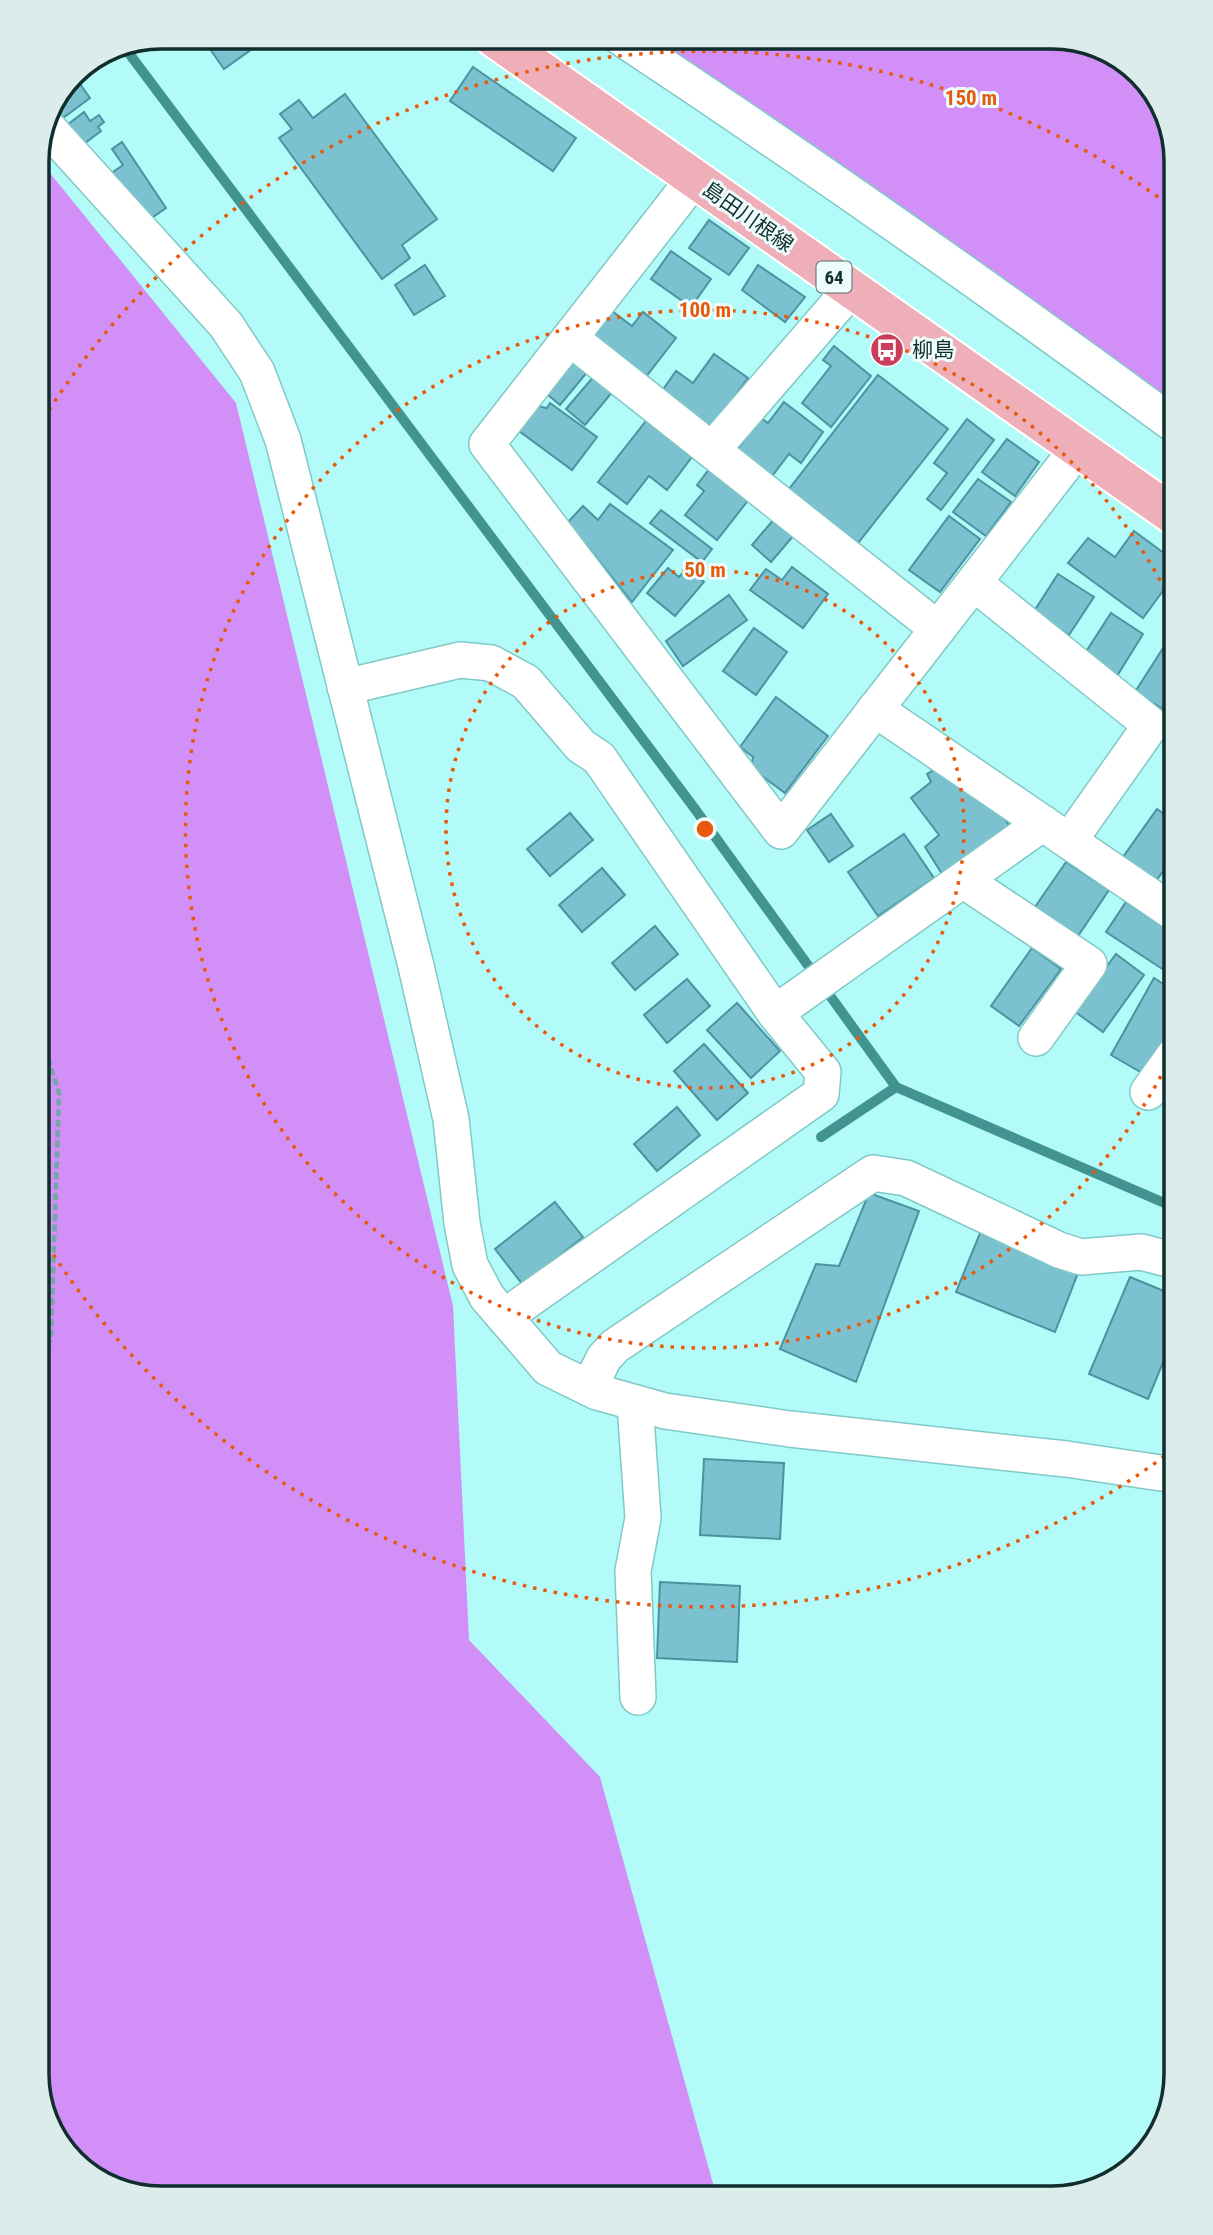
<svg xmlns="http://www.w3.org/2000/svg" width="1213" height="2235" viewBox="0 0 1213 2235" font-family="'Roboto Condensed','Noto Sans JP',sans-serif">
<rect width="100%" height="100%" fill="#b2fbf8"/>
<g fill="#d28ff8">
<path d="M650,37H1061L1128,62L1167,113L1176,161V426Z"/>
<path d="M37,157L236,403L453,1306L469,1640L600,1777L717,2198H153L91,2177L46,2122L37,2074Z"/>
</g>
<g fill="none" stroke-linecap="round" stroke-linejoin="round">
<g stroke="#429490" stroke-width="10">
<path d="M122,44L695,809L896,1087L1176,1208"/>
<path d="M821,1137L896,1087"/>
</g>
</g>
<g fill="#7cc1d0" stroke="#4d92a0" stroke-width="2">
<path d="M226,37H269L224,69L210,49Z"/>
<path d="M473,67L576,138L553,171L450,101Z"/>
<path d="M73,74L90,98L59,121L54,115Z"/>
<path d="M345,94L437,219L402,245L410,258L382,279L279,138L292,129L280,114L299,100L313,118Z"/>
<path d="M84,112L90,121L99,115L104,122L98,127L101,131L77,149L62,129Z"/>
<path d="M122,142L166,208L143,224L110,174L123,165L112,149Z"/>
<path d="M709,220L749,248L729,275L689,248Z"/>
<path d="M671,251L711,279L691,307L651,279Z"/>
<path d="M425,265L445,296L414,315L395,285Z"/>
<path d="M758,265L805,297L785,322L742,290Z"/>
<path d="M612,311L632,326L643,312L676,338L645,378L592,337Z"/>
<path d="M834,346L871,376L831,427L802,403L831,366L823,360Z"/>
<path d="M714,354L748,378L710,430L660,394L676,371L693,383Z"/>
<path d="M570,355L589,370L560,405L541,389Z"/>
<path d="M595,375L614,390L585,425L566,409Z"/>
<path d="M878,375L948,429L858,543L789,489Z"/>
<path d="M784,402L823,432L801,463L789,454L769,480L734,454L761,418L768,423Z"/>
<path d="M550,403L597,437L572,470L519,431L538,406L547,408Z"/>
<path d="M967,419L994,440L941,510L927,499L947,473L934,463Z"/>
<path d="M646,421L692,457L667,490L649,476L627,504L598,482Z"/>
<path d="M1007,439L1039,462L1015,496L982,472Z"/>
<path d="M710,468L750,498L717,540L685,515L704,491L697,485Z"/>
<path d="M978,479L1011,502L986,536L953,512Z"/>
<path d="M610,504L673,550L632,602L568,522L583,506L598,520Z"/>
<path d="M661,510L712,549L702,562L650,523Z"/>
<path d="M949,516L980,539L940,592L909,570Z"/>
<path d="M775,518L794,535L771,562L752,545Z"/>
<path d="M1134,531L1176,562V573L1143,618L1068,563L1088,538L1115,557Z"/>
<path d="M792,567L828,594L803,628L750,590L766,569L782,580Z"/>
<path d="M668,568L679,577L687,568L704,582L675,616L647,593Z"/>
<path d="M1058,574L1094,597L1069,635L1033,613Z"/>
<path d="M729,595L747,620L683,666L666,641Z"/>
<path d="M1111,613L1143,634L1114,681L1080,661Z"/>
<path d="M754,628L787,652L756,695L723,671Z"/>
<path d="M1165,645L1176,651V699L1168,712L1135,692Z"/>
<path d="M776,697L828,736L785,793L751,768L753,757L740,747Z"/>
<path d="M941,766L995,802L1011,829L944,877L925,847L939,835L911,798L931,782L927,774Z"/>
<path d="M1157,809L1176,822V853L1151,888L1118,864Z"/>
<path d="M570,813L593,840L550,876L527,849Z"/>
<path d="M831,814L853,846L829,862L807,830Z"/>
<path d="M904,834L934,878L878,916L848,872Z"/>
<path d="M1066,862L1109,890L1078,936L1035,907Z"/>
<path d="M602,868L625,895L582,932L559,905Z"/>
<path d="M1126,902L1176,935V978L1106,932Z"/>
<path d="M655,926L678,954L635,990L612,963Z"/>
<path d="M1032,948L1061,969L1019,1026L991,1006Z"/>
<path d="M1116,954L1144,975L1103,1032L1074,1011Z"/>
<path d="M1154,978L1176,992V1044L1154,1080L1111,1055Z"/>
<path d="M687,979L710,1006L667,1043L644,1015Z"/>
<path d="M737,1003L780,1051L751,1078L707,1030Z"/>
<path d="M704,1044L748,1093L717,1120L674,1071Z"/>
<path d="M677,1107L700,1135L657,1171L634,1144Z"/>
<path d="M869,1193L919,1211L856,1382L780,1349L816,1264L839,1266Z"/>
<path d="M555,1202L583,1237L523,1285L495,1249Z"/>
<path d="M980,1233L1078,1273L1055,1332L956,1292Z"/>
<path d="M1130,1277L1176,1296V1331L1148,1399L1089,1374Z"/>
<path d="M704,1459L784,1463L780,1539L700,1535Z"/>
<path d="M660,1582L740,1586L737,1662L657,1658Z"/>
</g>
<g fill="none" stroke-linecap="round" stroke-linejoin="round">
<g stroke="#81c9c6" stroke-width="38">
<g id="street">
<path d="M620,37C809,162 994,292 1176,426"/>
<path d="M48,128L226,325L257,372L283,440L416,966L451,1119L462,1223L470,1265L487,1297L548,1368L597,1392L665,1411L790,1429L1066,1459L1161,1473H1176"/>
<path d="M694,179L487,444L781,831L1078,448"/>
<path d="M570,338L938,629"/>
<path d="M712,450L851,289"/>
<path d="M974,583L1151,725L1069,841"/>
<path d="M345,687L460,660L491,663L526,682L581,746L599,758L775,1013L823,1072L821,1094L504,1317"/>
<path d="M875,709L1176,914"/>
<path d="M963,880L1089,964L1036,1038"/>
<path d="M775,1013L1043,823"/>
<path d="M1148,1092L1176,1053"/>
<path d="M589,1388L604,1358L615,1346L873,1173L906,1178L1059,1250L1081,1257L1141,1252L1176,1261"/>
<path d="M635,1403L643,1518L633,1571L638,1697"/>
</g>
</g>
<g stroke="#fff" stroke-width="42">
<path id="primary" d="M493,37L1176,517"/>
</g>
<path stroke="#72a9a7" stroke-width="4.5" stroke-dasharray="7 3.5" stroke-linecap="butt" d="M37,1398L51,1337L59,1093L37,1023"/>
<use href="#street" stroke="#fff" stroke-width="35"/>
<use href="#primary" stroke="#efafb8" stroke-width="38"/>
</g>
<g fill="none" stroke="#e8590c" stroke-width="3.5" stroke-dasharray="3.5 7">
<circle cx="705" cy="829" r="259"/>
<path d="M1175 1048A519 519 0 1 1 1175 610"/>
<path d="M1173 1450A778 778 0 0 1 38 1230M38 428A778 778 0 0 1 1173 208"/>
</g>
<defs>
<g id="bus-disc" transform="scale(1.75)"><circle r="9.5" fill="#cc3c5b" stroke="#eefcfb"/><path d="M-5-6H5V4H4V6H2V4H-2V6H-4V4H-5ZM-3.5-4V0h7V-4ZM-3.5 1.2v1.5H-2V1.2ZM2 1.2v1.5H3.5V1.2Z" fill="#fff"/></g>
</defs>
<g fill-rule="evenodd">
<use href="#bus-disc" x="887" y="350"/>
</g>
<g text-anchor="middle" dominant-baseline="central" stroke-width="6" stroke-linejoin="round" paint-order="stroke">
<rect fill="#eefcfb" stroke="#536c6b" stroke-width="2" x="816.5" y="261.5" width="35" height="31" rx="5"/>
<g font-size="19" font-weight="bold" fill="#102e2d">
<text x="834" y="277">64</text>
</g>
<g font-size="21" fill="#102e2d" stroke="#eefcfb">
<text transform="translate(748 217) rotate(35)">島田川根線</text>
</g>
<g font-size="21" fill="#102e2d" stroke="#eefcfb" text-anchor="start">
<text x="912" y="350">柳島</text>
</g>
</g>
<path d="M0 0H1213V2235H0ZM161 49H1052A112 112 0 0 1 1164 161V2074A112 112 0 0 1 1052 2186H161A112 112 0 0 1 49 2074V161A112 112 0 0 1 161 49Z" fill="#dceceb" fill-rule="evenodd"/>
<path fill="none" stroke="#102e2d" stroke-width="3.5" d="M161 49H1052A112 112 0 0 1 1164 161V2074A112 112 0 0 1 1052 2186H161A112 112 0 0 1 49 2074V161A112 112 0 0 1 161 49Z"/>
<circle cx="705" cy="829" r="10" fill="#e8590c" stroke="#eefcfb" stroke-width="3.5"/>
<g font-size="21" text-anchor="middle" font-weight="bold" fill="#e8590c" stroke="#eefcfb" stroke-width="6" stroke-linejoin="round" paint-order="stroke">
<text x="971" y="105">150 m</text>
<text x="705" y="317">100 m</text>
<text x="705" y="577">50 m</text>
</g>
</svg>
